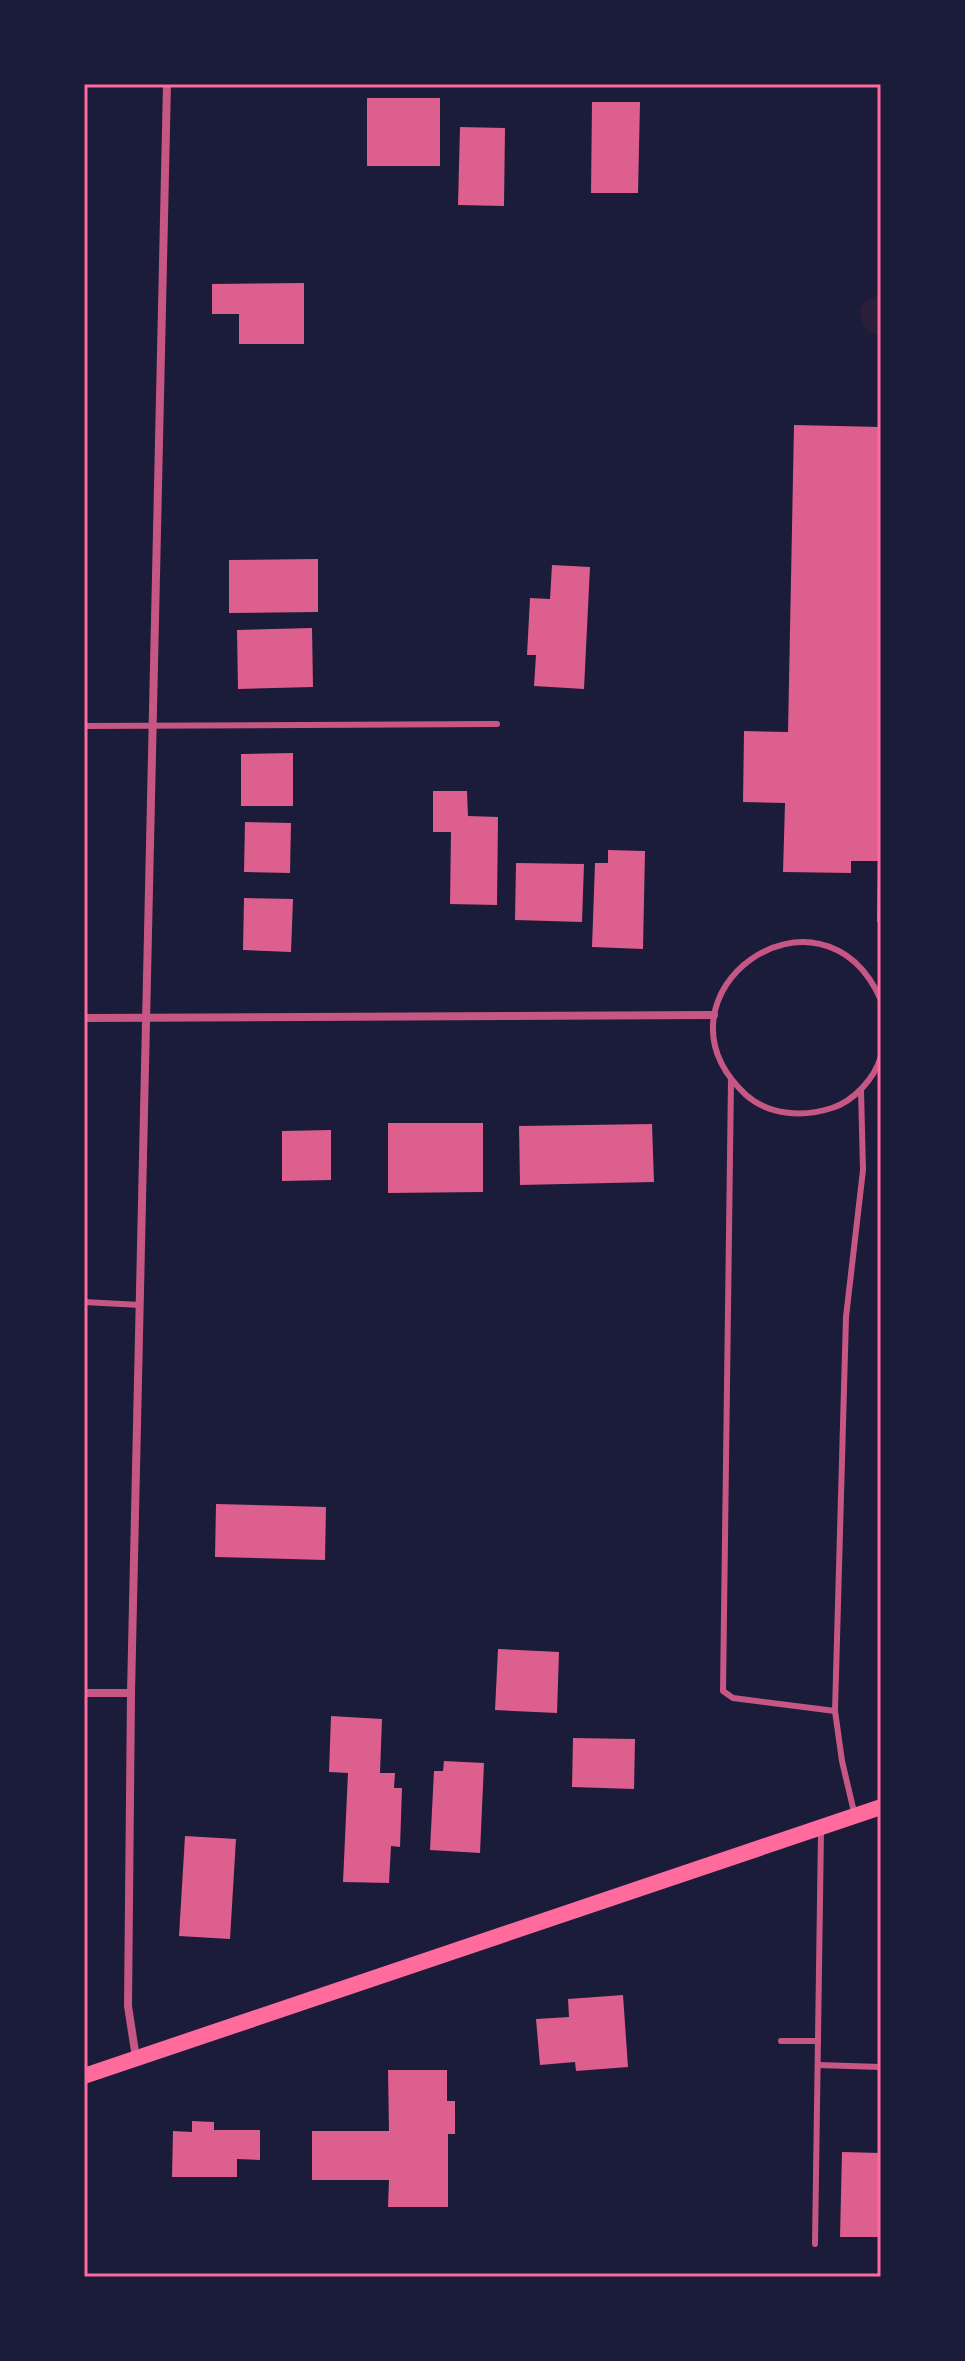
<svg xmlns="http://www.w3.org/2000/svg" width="965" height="2361" viewBox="0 0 965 2361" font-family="'Asap Condensed',sans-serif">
<rect width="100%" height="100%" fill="#1b1b3a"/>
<path fill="#2a1e3b" d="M881,294V335C864,335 861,323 860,308L867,300Z"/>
<g fill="#dd5f8e">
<rect x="367" y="98" width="73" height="68"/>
<path d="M592,102H640L638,193H591Z"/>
<path d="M460,127L505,128L504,206L458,205Z"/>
<path d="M304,283V344H239V314H212V284Z"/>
<path d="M794,425L881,427V922H877L878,861H851V873L783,872L785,803L743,802L744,731L788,732Z"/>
<path d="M318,559V612L229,613V560Z"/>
<path d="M552,565L590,567L584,689L534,686L536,655H527L530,598L550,599Z"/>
<path d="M312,628L313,687L238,689L237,630Z"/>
<path d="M293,753V806H241V754Z"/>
<path d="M433,791H467L468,816L498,817L497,905L450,904L451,832H433Z"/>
<path d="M245,822L291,823L290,873L244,872Z"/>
<path d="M608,850L645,851L643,949L592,947L595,863H608Z"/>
<path d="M516,863L584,864L582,922L515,920Z"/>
<path d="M244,898L293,899L291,952L243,950Z"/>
<path d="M388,1123H483V1192L388,1193Z"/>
<path d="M652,1124L654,1182L520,1185L519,1126Z"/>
<path d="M331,1130V1180L282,1181V1131Z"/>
<path d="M216,1504L326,1507L325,1560L215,1557Z"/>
<path d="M498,1649L559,1652L557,1713L495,1710Z"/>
<path d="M331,1716L382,1719L380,1773H395L394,1788H402L400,1847L391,1846L389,1883L343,1882L348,1773L329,1772Z"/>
<path d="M573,1738L635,1739L634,1789L572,1787Z"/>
<path d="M444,1761L484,1763L480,1853L430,1850L434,1771H443Z"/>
<path d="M185,1836L236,1839L230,1939L179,1936Z"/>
<path d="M623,1995L628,2067L576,2071L575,2062L540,2065L536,2019L569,2017L568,1999Z"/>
<path d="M388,2070H447V2101H455V2134H448V2207H388L389,2180H312V2131H389Z"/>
<path d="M192,2121L214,2122V2130H260V2160L237,2159V2177H172L173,2131L192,2132Z"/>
<path d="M842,2152L881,2153V2237H840Z"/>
</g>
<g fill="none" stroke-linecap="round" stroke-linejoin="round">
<g stroke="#c65784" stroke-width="6">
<path d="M84,726L497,724"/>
<path d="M881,1000C821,865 639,995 746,1095C770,1116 804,1117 832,1108C854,1101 875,1078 881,1056"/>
<path d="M731,1080L723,1691L733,1698L835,1711"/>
<path d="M84,1302L140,1305"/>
<path d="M854,1812L842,1761L835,1711L846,1317L863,1170L861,1090"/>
<path d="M781,2041H818"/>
<path d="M818,2065L881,2067"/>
<path d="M815,2244L821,1831"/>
</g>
<g stroke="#c65784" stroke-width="8">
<path d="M84,1018L714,1015"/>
<path d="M84,1693H131"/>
<path d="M136,2058L128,2006L131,1693L167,84"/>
</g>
<path stroke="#ff6b9d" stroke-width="16" d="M84,2076L881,1807"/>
</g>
<rect width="965" height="2361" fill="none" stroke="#1b1b3a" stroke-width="172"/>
<rect x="86" y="86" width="793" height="2189" fill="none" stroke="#ff6b9d" stroke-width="3"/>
</svg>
